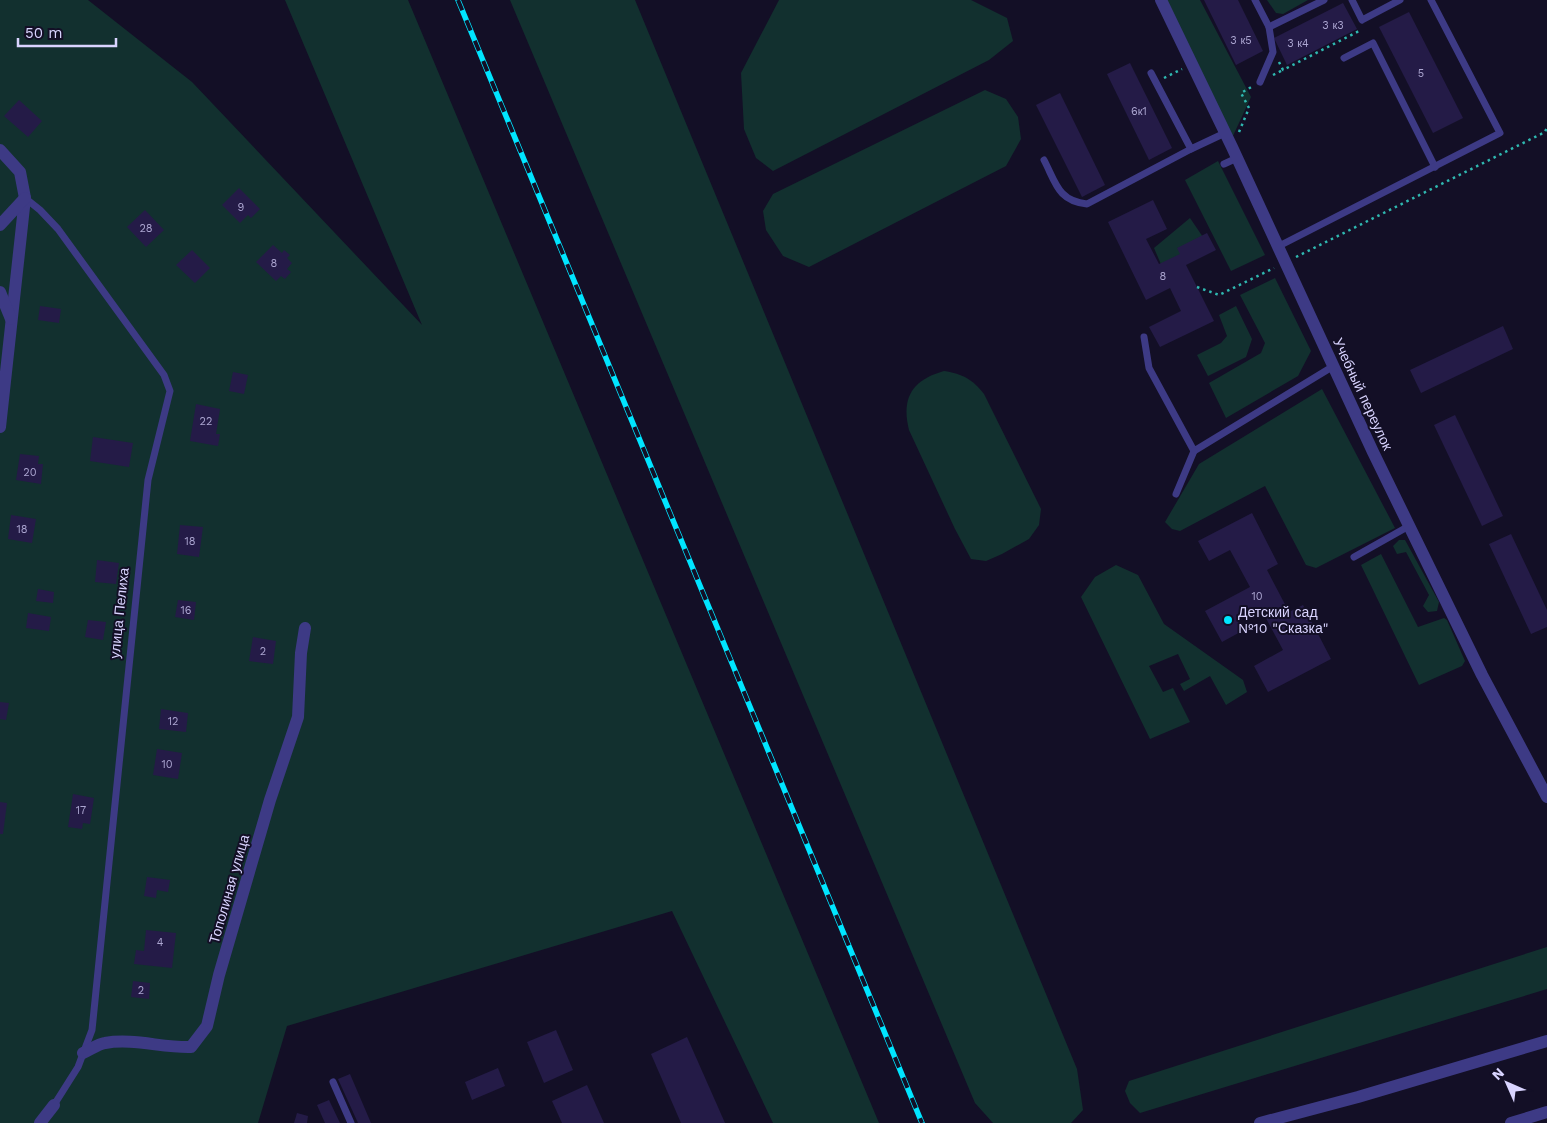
<svg xmlns="http://www.w3.org/2000/svg" width="1547" height="1123" viewBox="0 0 1547 1123" font-family="'Work Sans',sans-serif">
<rect width="100%" height="100%" fill="#130f26"/>
<g fill="#12302f">
<path d="M0,0H88L192,82L422,325L285,0H408L879,1123H773L672,911L287,1026L258,1123H0Z"/>
<path d="M510,0H635L1077,1069L1083,1110L1071,1123H993L975,1103Z"/>
<path d="M779,0H971L1007,18L1013,41L989,60L773,171L756,158L744,129L741,73Z"/>
<path d="M1164,0H1200L1251,97L1232,138Z"/>
<path d="M1267,0H1308L1283,14L1276,13Z"/>
<path d="M985,90L1006,99L1018,117L1021,139L1006,166L809,267L783,256L766,230L763,211L773,194Z"/>
<path d="M1218,161L1265,255L1231,271L1185,180Z"/>
<path d="M1190,218L1207,243L1163,269L1154,248Z"/>
<path d="M1275,278L1311,351L1298,376L1226,418L1209,383L1261,353L1265,343L1240,295Z"/>
<path d="M1236,306L1252,339L1246,357L1208,376L1197,355L1221,343L1227,336L1219,315Z"/>
<path d="M944,371C963,374 972,379 984,394L1041,509L1039,525L1029,539L1002,554L986,561L971,559L955,529L909,430C901,398 912,380 944,371Z"/>
<path d="M1322,389L1395,528L1316,568L1306,565L1265,486L1180,531L1172,529L1165,522L1199,464Z"/>
<path d="M1399,540H1405L1439,602L1437,611L1428,612L1423,606L1429,595L1406,552L1397,554L1393,546Z"/>
<path d="M1381,554L1418,627L1444,618L1447,620L1465,661L1462,666L1419,685L1361,565Z"/>
<path d="M1116,565L1138,575L1164,624L1243,680L1247,692L1226,705L1210,676L1184,691L1180,684L1190,679L1178,654L1149,666L1163,692L1173,688L1190,722L1150,739L1081,597L1095,577Z"/>
<path d="M1547,947V989L1140,1113L1130,1103L1125,1091L1129,1081Z"/>
</g>
<g fill="#241b47">
<path d="M1204,0H1238L1263,51L1236,65Z"/>
<path d="M1343,3L1357,29L1287,65L1274,38Z"/>
<path d="M1409,12L1463,118L1433,133L1379,27Z"/>
<path d="M1130,63L1172,148L1149,160L1107,74Z"/>
<path d="M1060,93L1105,185L1082,197L1036,105Z"/>
<path d="M19,100L42,121L28,137L4,116Z"/>
<path d="M239,188L260,209L251,218L248,215L240,223L222,205Z"/>
<path d="M1153,200L1167,229L1146,239L1159,264L1180,254L1177,248L1207,233L1216,250L1186,265L1214,321L1160,347L1149,327L1181,311L1170,288L1146,300L1108,222Z"/>
<path d="M145,210L164,230L146,247L127,227Z"/>
<path d="M273,245L282,253L284,250L290,255L287,258L292,263L287,269L291,272L285,279L281,276L276,281L256,262Z"/>
<path d="M192,250L210,268L195,283L176,265Z"/>
<path d="M40,306L61,309L59,323L38,320Z"/>
<path d="M1503,326L1513,349L1421,393L1410,370Z"/>
<path d="M233,372L248,375L244,394L229,391Z"/>
<path d="M196,404L220,409L216,434H220L218,446L190,441Z"/>
<path d="M1455,415L1503,516L1482,526L1434,425Z"/>
<path d="M93,437L133,443L129,467L90,461Z"/>
<path d="M20,454L39,456L38,464H43L41,484L16,480Z"/>
<path d="M1252,513L1278,564L1267,570L1289,612L1303,605L1331,659L1268,692L1254,666L1283,650L1261,609L1239,621L1244,630L1222,642L1205,611L1250,587L1230,550L1209,561L1198,541Z"/>
<path d="M11,515L36,519L32,543L8,539Z"/>
<path d="M180,525L203,527L199,557L177,554Z"/>
<path d="M1511,534L1547,610V627L1531,634L1489,544Z"/>
<path d="M97,560L119,563L116,584L95,582Z"/>
<path d="M38,589L54,592L53,603L36,601Z"/>
<path d="M178,600L196,602L194,620L175,617Z"/>
<path d="M28,613L51,617L49,631L26,628Z"/>
<path d="M88,620L106,622L103,640L85,637Z"/>
<path d="M253,637L276,641L273,664L249,661Z"/>
<path d="M0,702L9,703L6,720L0,719Z"/>
<path d="M161,709L188,713L186,732L159,729Z"/>
<path d="M157,749L182,753L178,779L153,775Z"/>
<path d="M73,794L94,798L90,824L83,823L82,829L68,827Z"/>
<path d="M0,802L7,803L3,834H0Z"/>
<path d="M147,877L170,880L168,892L157,890L156,898L144,896Z"/>
<path d="M146,930L176,933L172,968L134,964L136,950L144,951Z"/>
<path d="M133,981L150,983L149,999L131,997Z"/>
<path d="M556,1030L573,1070L544,1083L527,1042Z"/>
<path d="M687,1037L725,1123H681L651,1054Z"/>
<path d="M498,1068L505,1086L472,1100L465,1082Z"/>
<path d="M350,1074L371,1123H358L338,1079Z"/>
<path d="M587,1085L604,1123H562L552,1101Z"/>
<path d="M329,1100L340,1123H325L317,1105Z"/>
<path d="M297,1113L308,1116L307,1123H294Z"/>
</g>
<g fill="none" stroke-linecap="round" stroke-linejoin="round">
<g stroke="#2fb8b0" stroke-width="2.5" stroke-dasharray="2.5 4" stroke-linecap="butt">
<path d="M1279,62L1283,70L1361,30"/>
<path d="M1273,75L1283,70"/>
<path d="M1164,78L1182,69"/>
<path d="M1239,132L1249,108L1241,93L1253,86"/>
<path d="M1296,257L1545,132L1547,127"/>
<path d="M1197,287L1219,295L1274,268"/>
</g>
<g stroke="#3d3a85" stroke-width="7">
<path d="M1255,0L1269,27L1324,0"/>
<path d="M1352,0L1362,20L1400,0"/>
<path d="M1344,58L1373,43L1435,167"/>
<path d="M1151,73L1191,149L1225,133"/>
<path d="M1260,82L1273,52L1269,27"/>
<path d="M1044,160C1056,183 1058,201 1087,204L1191,149"/>
<path d="M1224,164L1237,158"/>
<path d="M25,198L40,210L58,229L164,375L170,391L148,480L92,1030L78,1067L54,1105"/>
<path d="M1279,246L1500,133L1431,0"/>
<path d="M1144,337L1149,368L1194,451L1332,367"/>
<path d="M1176,494L1194,451"/>
<path d="M1354,557L1409,526"/>
<path d="M333,1082L351,1123"/>
</g>
<g stroke="#3d3a85" stroke-width="12">
<path d="M1161,0L1232,147L1373,452L1482,675L1547,797"/>
<path d="M0,150L20,172L25,198L0,427"/>
<path d="M0,225L25,198"/>
<path d="M0,292L11,319"/>
<path d="M83,1053C90,1050 98,1044 105,1043C133,1038 163,1048 191,1047L207,1026L219,975L270,800L298,717L301,653L305,628"/>
<path d="M40,1123L54,1105"/>
<path d="M1511,1123L1547,1112"/>
</g>
<path stroke="#3d3a85" stroke-width="12" d="M1260,1123L1358,1097L1547,1041"/>
<g stroke="#00e5ff" stroke-width="5.5">
<path id="rail" d="M458,0L922,1123"/>
</g>
<use href="#rail" stroke="#130f26" stroke-width="4" stroke-dasharray="11" stroke-linecap="butt"/>
</g>
<circle fill="#00e5ff" stroke="#130f26" stroke-width="2" cx="1228" cy="620" r="5"/>
<g text-anchor="middle" dominant-baseline="central" stroke-width="4" stroke-linejoin="round" paint-order="stroke">
<g font-size="11" fill="#aca6d1">
<text x="1333" y="25">3 к3</text>
<text x="1241" y="40">3 к5</text>
<text x="1298" y="43">3 к4</text>
<text x="1421" y="73">5</text>
<text x="1139" y="111">6к1</text>
<text x="241" y="207">9</text>
<text x="146" y="228">28</text>
<text x="274" y="263">8</text>
<text x="1163" y="276">8</text>
<text x="206" y="421">22</text>
<text x="30" y="472">20</text>
<text x="22" y="529">18</text>
<text x="190" y="541">18</text>
<text x="1257" y="596">10</text>
<text x="186" y="610">16</text>
<text x="263" y="651">2</text>
<text x="173" y="721">12</text>
<text x="167" y="764">10</text>
<text x="81" y="810">17</text>
<text x="160" y="942">4</text>
<text x="141" y="990">2</text>
</g>
<g font-size="14" fill="#d9d4ff" stroke="#130f26">
<text transform="translate(1363 394) rotate(65)">Учебный переулок</text>
<text transform="translate(119 613) rotate(-84)">улица Пелиха</text>
<text transform="translate(229 889) rotate(-74)">Тополиная улица</text>
</g>
<g font-size="14" fill="#d9d4ff" stroke="#130f26" text-anchor="start">
<text x="1238" y="612">Детский сад<tspan x="1238" dy="16">№10 "Сказка"</tspan></text>
</g>
</g>
<g transform="translate(1507 1083) rotate(315)" stroke="#130f26" stroke-width="4" paint-order="stroke">
<path d="M0-4L9 19L0 12L-9 19Z" fill="#d9d4ff"/>
<text y="-8" font-size="14" font-weight="bold" text-anchor="middle" fill="#d9d4ff">N</text>
</g>
<path d="M18 38v8h98v-8" fill="none" stroke="#d9d4ff" stroke-width="2.5"/>
<text x="25" y="38" font-size="15" fill="#d9d4ff" stroke="#130f26" stroke-width="4" paint-order="stroke">50 m</text>
</svg>
